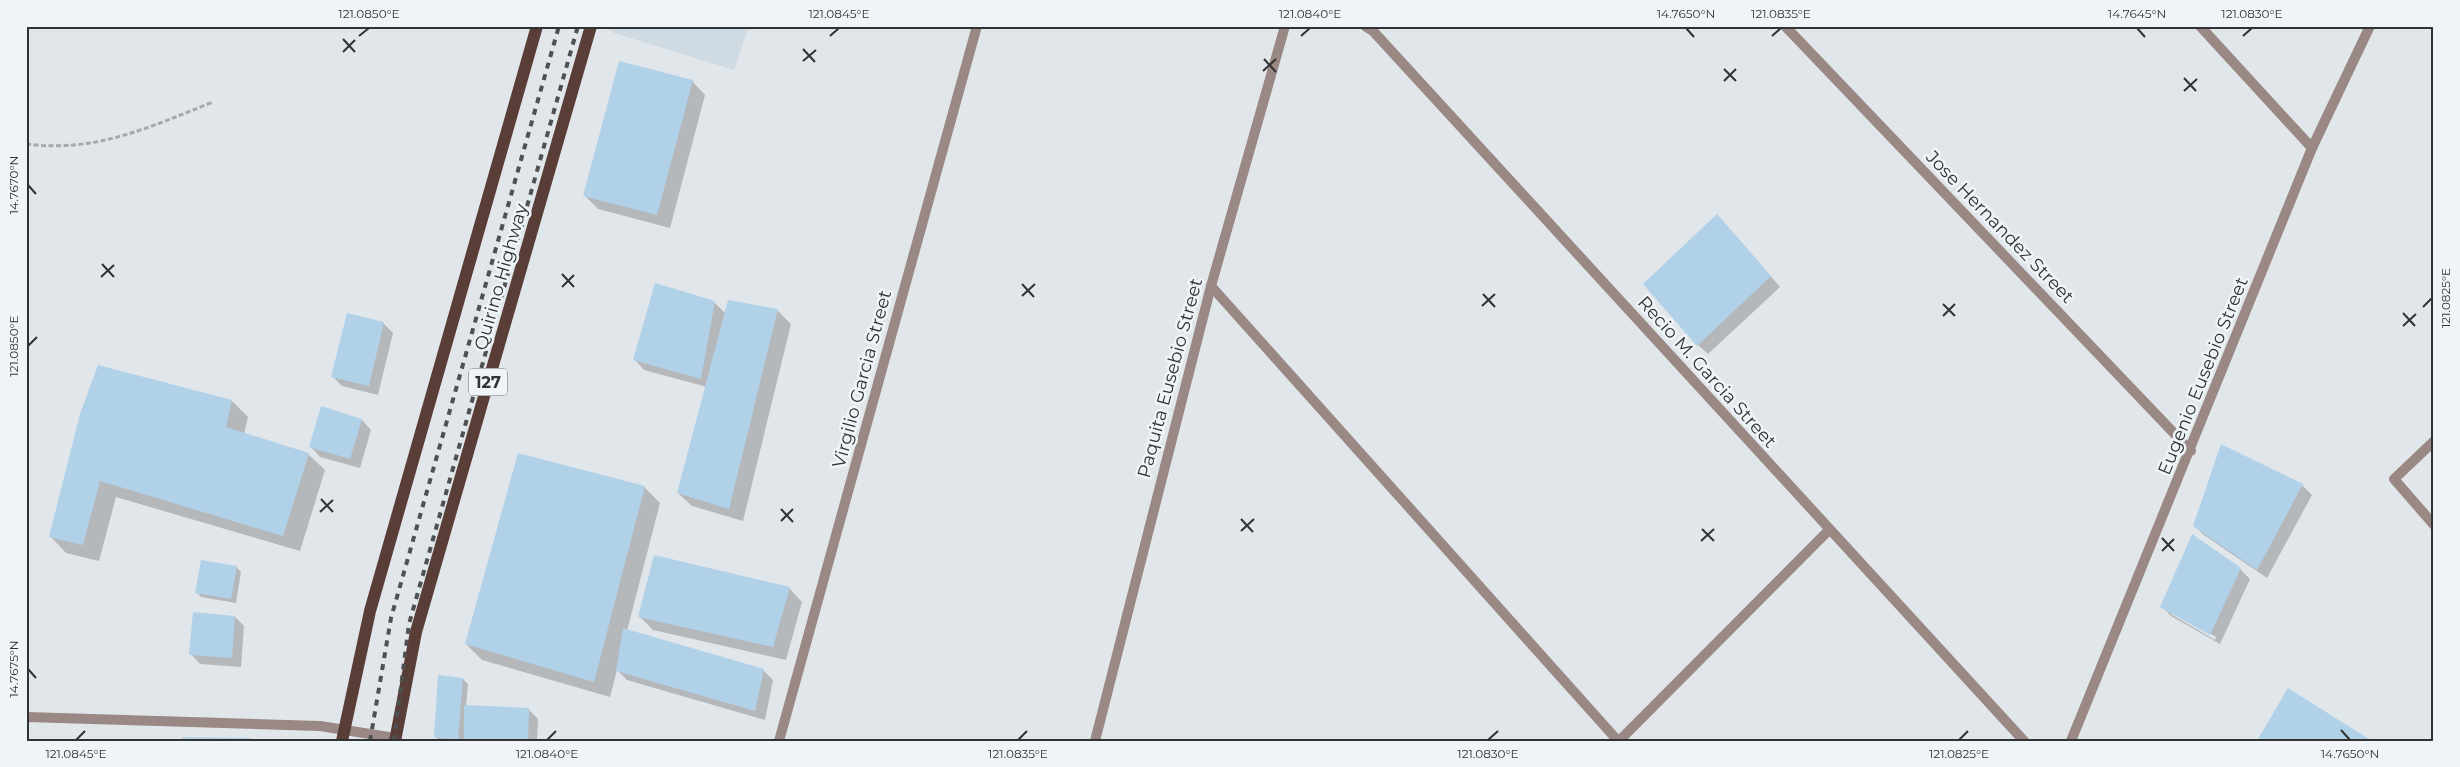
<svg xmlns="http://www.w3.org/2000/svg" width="2460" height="767" viewBox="0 0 2460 767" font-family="Montserrat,sans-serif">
<rect width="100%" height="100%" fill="#e1e6ea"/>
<path fill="#cfdae3" d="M613,26H749L734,70L611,32Z"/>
<g fill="#0003" fill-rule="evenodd">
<path d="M692,81L705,95L670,228L598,209L585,196Z"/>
<path d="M1727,226L1780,287L1708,354L1698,345Z"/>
<path d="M714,302L726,314L778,311L791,324L743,521L692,506L678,493L707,387L644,370L635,360Z"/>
<path d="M383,323L393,333L378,395L342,386L332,376Z"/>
<path d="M232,401L248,417L244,434L308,454L325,470L300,551L116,497L99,561L66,553L50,536L81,414Z"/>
<path d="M362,420L371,430L360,468L320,457L311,447Z"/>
<path d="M2302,485L2312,495L2267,578L2204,535L2194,526Z"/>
<path d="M644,487L660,503L627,631L763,670L773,680L765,720L627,680L617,670L610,697L482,660L466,644Z"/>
<path d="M236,567L241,572L236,603L201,597L196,592Z"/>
<path d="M2240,569L2250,579L2220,644L2171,616L2162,606ZM2171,611L2216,637L2215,640L2171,614Z"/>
<path d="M789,588L802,602L786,660L653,630L640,617Z"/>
<path d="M235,617L244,626L241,667L200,664L191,654Z"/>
<path d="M463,679L468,684L466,706L528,709L538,719L537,741H440L435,736Z"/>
</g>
<g fill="#b1d1e9">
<path d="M619,61L693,80L657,215L583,196Z"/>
<path d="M1717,214L1771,276L1697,346L1643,284Z"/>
<path d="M655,283L715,301L701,379L633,360Z"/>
<path d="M728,300L778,309L729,509L677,493Z"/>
<path d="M347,313L384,322L369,386L331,377Z"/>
<path d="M98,365L232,400L226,427L309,453L283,536L100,481L83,545L49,537L80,414Z"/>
<path d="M321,406L362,419L350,459L309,447Z"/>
<path d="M2221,444L2303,484L2257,570L2193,526Z"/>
<path d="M518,453L645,486L594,682L465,644Z"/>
<path d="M2192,534L2241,568L2210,635L2160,607Z"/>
<path d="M654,555L790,587L773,647L638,617Z"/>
<path d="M201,560L237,566L231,599L195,593Z"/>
<path d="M193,612L235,616L232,658L189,655Z"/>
<path d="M623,628L764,669L755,711L616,671Z"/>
<path d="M438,675L463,678L458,740L434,737Z"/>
<path d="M2288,688L2369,739L2368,741H2257Z"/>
<path d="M464,705L529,708L528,741H464Z"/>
<path d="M182,737L251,738V741H182Z"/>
</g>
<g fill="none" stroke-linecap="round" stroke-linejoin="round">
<path stroke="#a5a9ac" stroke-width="3" stroke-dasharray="5 2.5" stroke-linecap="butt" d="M26,144C96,153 150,127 213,102"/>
<g stroke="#998884" stroke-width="10">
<path d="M1365,26L1373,31L2024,741"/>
<path d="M1785,26L2191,451"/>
<path d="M2200,26L2312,148"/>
<path d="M1211,286L1618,741"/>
<path d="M2434,441L2394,479L2434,525"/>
<path d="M26,717L320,726L395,738"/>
<path d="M779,741L977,26"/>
<path d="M1095,741L1211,286L1285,26"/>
<path d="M1619,741L1829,530"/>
<path d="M2071,741L2312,148L2370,26"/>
</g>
<g stroke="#593d37" stroke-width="12">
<path d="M342,741L370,611L537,26"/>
<path d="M395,741L416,632L591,26"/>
</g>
<g stroke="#4e5052" stroke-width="4" stroke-dasharray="6 6" stroke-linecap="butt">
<path d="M370,741L391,618L559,26"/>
<path d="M394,741L409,624L578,26"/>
</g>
</g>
<path fill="none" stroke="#303233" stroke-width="2" d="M1686,28L1694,37M2137,28L2145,37M359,36L369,28M830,36L839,28M1301,36L1310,28M1772,36L1781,28M2243,36L2252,28M343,39L355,52M803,49L815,62M343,52L355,40M1264,59L1276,72M803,61L816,50M1724,69L1736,81M1263,71L1276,59M2184,78L2196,91M1724,81L1736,69M2184,91L2197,79M28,185L36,194M102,264L114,277M562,274L574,287M101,277L114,265M1022,284L1034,297M562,287L574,275M1483,294L1495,307M1022,296L1035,284M1943,304L1955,316M1482,306L1495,294M2423,307L2432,298M2403,313L2415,326M1943,316L1955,304M2403,326L2416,314M28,346L37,337M321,499L333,512M781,509L793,522M320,512L333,500M1241,519L1253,532M781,521L793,509M1702,529L1714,541M1241,531L1254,519M2162,538L2174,551M1701,541L1714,529M2162,551L2174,539M28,669L36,678M2341,730L2350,740M76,740L85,731M547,740L556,731M1018,740L1027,731M1488,740L1498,731M1959,740L1968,731"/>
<g text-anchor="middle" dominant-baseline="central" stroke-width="5" stroke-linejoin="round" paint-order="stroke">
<rect fill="#eff4f8" stroke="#696c6e" stroke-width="1" x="469" y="368.5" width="38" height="27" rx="4"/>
<g font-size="16" font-weight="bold" fill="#303233">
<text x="488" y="382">127</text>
</g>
<g font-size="18" fill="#303233" stroke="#eff4f8">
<text transform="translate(2000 227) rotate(46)">Jose Hernandez Street</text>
<text transform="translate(501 277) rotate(-74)">Quirino Highway</text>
<text transform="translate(1707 372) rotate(48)">Recio M. Garcia Street</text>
<text transform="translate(2203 376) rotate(-68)">Eugenio Eusebio Street</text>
<text transform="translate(1170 378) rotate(-75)">Paquita Eusebio Street</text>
<text transform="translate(862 379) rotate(-75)">Virgilio Garcia Street</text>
</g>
</g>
<rect width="2460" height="767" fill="none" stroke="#eff4f8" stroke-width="55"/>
<rect x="28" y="28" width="2404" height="712" fill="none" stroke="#303233" stroke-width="2"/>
<g font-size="12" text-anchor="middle" fill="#303233">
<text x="369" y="18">121.0850°E</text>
<text x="839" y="18">121.0845°E</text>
<text x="1310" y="18">121.0840°E</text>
<text x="1686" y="18">14.7650°N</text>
<text x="1781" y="18">121.0835°E</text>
<text x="2137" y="18">14.7645°N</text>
<text x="2252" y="18">121.0830°E</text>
<text transform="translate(14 185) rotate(-90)" y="4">14.7670°N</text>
<text transform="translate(2446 298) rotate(-90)" y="4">121.0825°E</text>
<text transform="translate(14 346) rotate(-90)" y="4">121.0850°E</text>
<text transform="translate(14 669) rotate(-90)" y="4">14.7675°N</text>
<text x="76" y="758">121.0845°E</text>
<text x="547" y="758">121.0840°E</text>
<text x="1018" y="758">121.0835°E</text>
<text x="1488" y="758">121.0830°E</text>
<text x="1959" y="758">121.0825°E</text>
<text x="2350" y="758">14.7650°N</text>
</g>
</svg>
